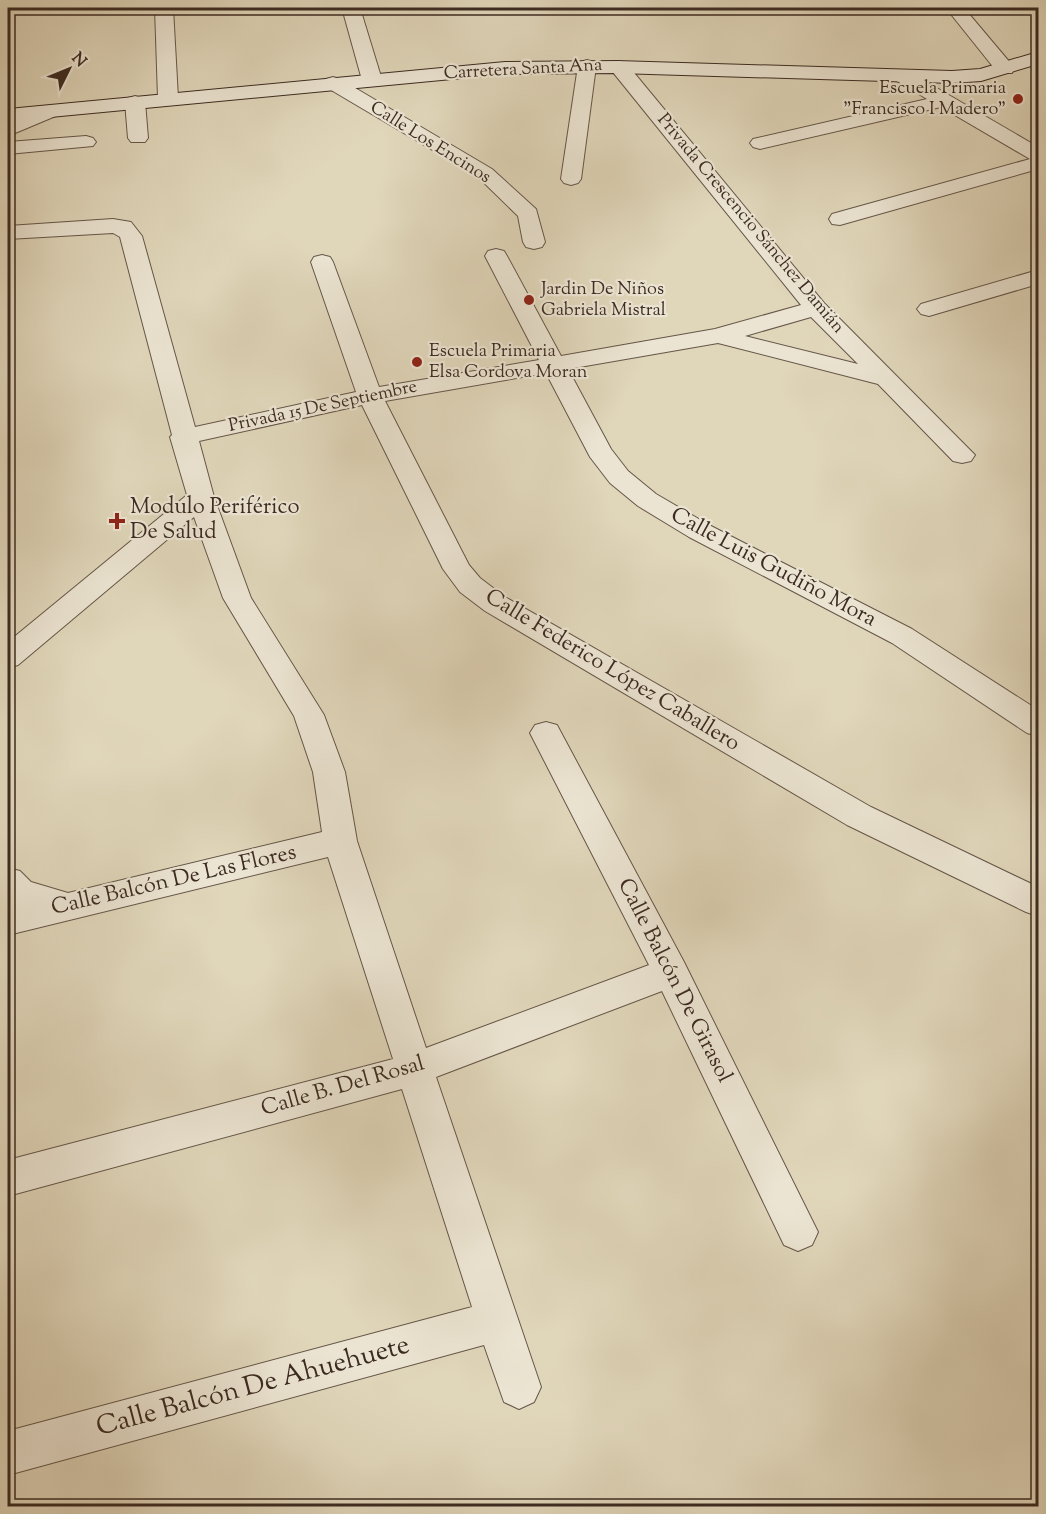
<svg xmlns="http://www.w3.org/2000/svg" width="1046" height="1514" viewBox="0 0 1046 1514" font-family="'Sorts Mill Goudy',serif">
<rect width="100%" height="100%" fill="#e0d6ba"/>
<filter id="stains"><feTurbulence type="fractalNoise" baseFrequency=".00333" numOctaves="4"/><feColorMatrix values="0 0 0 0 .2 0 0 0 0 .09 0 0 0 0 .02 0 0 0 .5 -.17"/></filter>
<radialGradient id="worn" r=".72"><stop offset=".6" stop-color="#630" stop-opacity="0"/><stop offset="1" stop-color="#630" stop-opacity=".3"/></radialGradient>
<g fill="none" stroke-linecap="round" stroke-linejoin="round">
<g stroke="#655648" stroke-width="2">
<g id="minor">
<path d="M155,8H173L178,98L175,102H161L158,98Z"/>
<path d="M342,8H360L382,80L379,84H365L362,80Z"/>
<path d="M946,8H964L1012,65L1014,69L1012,73H998Z"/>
<path d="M587,60L594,62L596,66L581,179L578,183L571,185L564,183L561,179L578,66L580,62Z"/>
<path d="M619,61L626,63L824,303L975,455L971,461L962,463L953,461L878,384L718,343L568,369L611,449L628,471L656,494L709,525L912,629L1038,710V736L1027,733L892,643L689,537L638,506L610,483L590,457L546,373L385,401L469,565L480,578L505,597L871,807L1038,887V916L1026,912L847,825L485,611L460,592L443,569L362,405L199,441L214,497L251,598L324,715L345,772L357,841L426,1048L649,965L530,733L535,725L546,722L557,725L684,962L818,1232L812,1245L798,1251L784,1245L662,991L436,1077L541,1387L534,1402L519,1409L504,1402L484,1345L8,1475V1431L472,1307L402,1089L8,1196V1160L393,1059L328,857L8,935V907L16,905L8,902V868L20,871L31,882L68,893L322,832L313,772L294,716L223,598L194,517L18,665L8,668V642L187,495L170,437L172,435L120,237L113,233L8,239V226L113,219L131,222L142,236L195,427L356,392L311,262L314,257L322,255L330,257L333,262L379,387L539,360L485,256L488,251L496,249L504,251L507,256L561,356L715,329L801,305L612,71L610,67L612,63ZM811,317L858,364L745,336Z"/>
<path d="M904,71L911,73L1038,147V169L840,225L832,224L829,219L832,214L1030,159L941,107L760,149L753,147L750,143L753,139L927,99L897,81L894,77L897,73Z"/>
<path d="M333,77L340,79L492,169L536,209L545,242L542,247L534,249L526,247L523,242L518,216L478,177L326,87L323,83L326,79Z"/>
<path d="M135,96L142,98L145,102L148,138L145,142H131L128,138L125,102L128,98Z"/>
<path d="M51,105L58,107L61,111L58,115L8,136V123Z"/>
<path d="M86,136L93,138L96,142L93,146L8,154V142Z"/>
<path d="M1038,270V284L929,316L921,314L917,309L921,304Z"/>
</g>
</g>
<g stroke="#3c2b22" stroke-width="2">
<path id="secondary" d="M1038,52V64L981,81L952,83L617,73L505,74L8,121V109L505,62L617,61L952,71L980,69Z"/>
</g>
<use href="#minor" fill="#ebe4d2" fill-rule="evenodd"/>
<use href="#secondary" fill="#ebe4d2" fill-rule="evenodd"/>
</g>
<g fill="#8f2418" stroke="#ebe4d2" stroke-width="2">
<circle cx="1018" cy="99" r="6"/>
<circle cx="529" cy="300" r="6"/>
<circle cx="417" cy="362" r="6"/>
<path d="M114 512h6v6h6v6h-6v6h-6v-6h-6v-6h6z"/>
</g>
<g text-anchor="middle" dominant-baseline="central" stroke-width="4.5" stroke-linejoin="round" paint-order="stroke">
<g font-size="18" fill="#3c2b22" stroke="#ebe4d2">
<text transform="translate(523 70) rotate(-3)">Carretera Santa Ana</text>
<text transform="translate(430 143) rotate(32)">Calle Los Encinos</text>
<text transform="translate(750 224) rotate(50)">Privada Crescencio Sánchez Damián</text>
<text transform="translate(323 407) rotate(-12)">Privada 15 De Septiembre</text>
</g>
<g font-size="18" fill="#3c2b22" stroke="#ebe4d2" text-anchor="start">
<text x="1006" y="89" text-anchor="end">Escuela Primaria<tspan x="1006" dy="21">"Francisco I Madero"</tspan></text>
<text x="541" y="290">Jardin De Niños<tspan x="541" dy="21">Gabriela Mistral</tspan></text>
<text x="429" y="352">Escuela Primaria<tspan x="429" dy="21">Elsa Cordova Moran</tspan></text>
</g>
<g font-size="22" fill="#3c2b22" stroke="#ebe4d2" text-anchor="start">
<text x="130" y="508">Modulo Periférico<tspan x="130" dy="25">De Salud</tspan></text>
</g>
<g font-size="22" fill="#3c2b22" stroke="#ebe4d2">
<text transform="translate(773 568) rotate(28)">Calle Luis Gudiño Mora</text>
<text transform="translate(612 671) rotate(31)">Calle Federico López Caballero</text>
<text transform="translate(174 881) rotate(-13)">Calle Balcón De Las Flores</text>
<text transform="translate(674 981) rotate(63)">Calle Balcón De Girasol</text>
<text transform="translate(343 1087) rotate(-16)">Calle B. Del Rosal</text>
</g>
<g font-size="27" fill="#3c2b22" stroke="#ebe4d2">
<text transform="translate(253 1387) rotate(-15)">Calle Balcón De Ahuehuete</text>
</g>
</g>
<rect width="1046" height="1514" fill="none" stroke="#e0d6ba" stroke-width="30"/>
<rect x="9" y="9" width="1028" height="1496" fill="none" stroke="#3c2b22" stroke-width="3"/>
<rect x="15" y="15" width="1016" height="1484" fill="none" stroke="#3c2b22" stroke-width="1.5"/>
<g transform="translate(69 69) rotate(47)" stroke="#ebe4d2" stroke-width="4.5" paint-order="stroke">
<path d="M0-4.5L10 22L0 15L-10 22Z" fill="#3c2b22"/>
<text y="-9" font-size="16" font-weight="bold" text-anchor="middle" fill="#3c2b22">N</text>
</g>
<rect width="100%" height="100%" filter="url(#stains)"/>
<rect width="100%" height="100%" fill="url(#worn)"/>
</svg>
